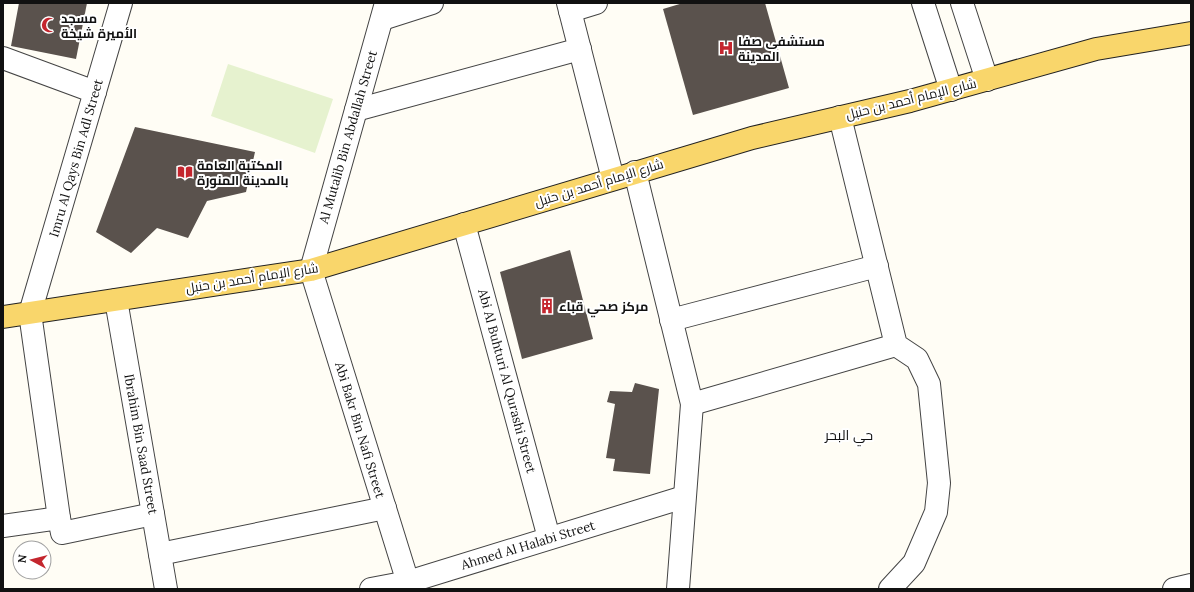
<svg xmlns="http://www.w3.org/2000/svg" width="1194" height="592" viewBox="0 0 1194 592" font-family="Lora,Cairo,serif">
<rect width="100%" height="100%" fill="#fffdf5"/>
<path fill="#e6f2cf" d="M228,64L333,99L315,153L211,116Z"/>
<g fill="#5a524d">
<path d="M19,3H87L76,59L11,46Z"/>
<path d="M683,3H765L789,88L693,115L663,9Z"/>
<path d="M135,127L255,152L246,192L207,201L188,238L157,228L131,253L96,232Z"/>
<path d="M570,250L593,339L522,359L500,272Z"/>
<path d="M635,383L659,389L650,474L613,471L615,459L606,458L615,404L607,402L610,391L632,392Z"/>
</g>
<g fill="none" stroke-linecap="round" stroke-linejoin="round">
<g stroke="#444" stroke-width="24">
<g id="minor">
<path d="M386,3L311,270L410,589"/>
<path d="M568,3L613,179"/>
<path d="M923,3L951,90"/>
<path d="M962,3L987,80"/>
<path d="M570,11L596,3"/>
<path d="M382,19L432,3"/>
<path d="M3,58L95,92"/>
<path d="M356,110L580,49"/>
<path d="M840,117L896,345L917,359L929,384L939,483L936,512L914,563L890,589"/>
<path d="M635,172L692,404L678,589"/>
<path d="M464,224L549,538"/>
<path d="M116,300L166,589"/>
<path d="M671,320L877,266"/>
<path d="M692,404L896,345"/>
<path d="M59,518L30,313L121,3"/>
<path d="M3,526L59,518L62,533L153,514"/>
<path d="M160,554L385,508"/>
<path d="M371,589L408,582L684,497"/>
<path d="M1174,589L1191,585"/>
</g>
</g>
<g stroke="#222" stroke-width="24">
<path id="major" d="M3,317L311,270L752,138L910,101L1096,49L1191,33"/>
</g>
<use href="#minor" stroke="#fff" stroke-width="22"/>
<use href="#major" stroke="#f9d66b" stroke-width="22"/>
</g>
<defs>
<g id="mosque-bare" transform="scale(1.2)"><path d="M3.5-4.9A6 6 0 1 0 3.5 4.9A5 5 0 1 1 3.5-4.9Z" fill="#c4262e" stroke="#fff" stroke-width="2.5" paint-order="stroke"/></g>
<g id="hospital-bare" transform="scale(1.2)"><path d="M-5-5h3v3.5h4V-5h3V5h-3V1.5h-4V5h-3Z" fill="#c4262e" stroke="#fff" stroke-width="2.5" paint-order="stroke"/></g>
<g id="library-bare" transform="scale(1.2)"><path d="M-6-4Q-3-5.5-.7-3.5V5Q-3 3-6 4ZM6-4Q3-5.5 .7-3.5V5Q3 3 6 4Z" fill="#c4262e" stroke="#fff" stroke-width="2.5" paint-order="stroke"/></g>
<g id="building-bare" transform="scale(1.2)"><path d="M-4-6H4V6H1V3H-1V6H-4ZM-2.5-4.3h1.7v1.8h-1.7ZM.8-4.3h1.7v1.8H.8ZM-2.5-1h1.7V.8h-1.7ZM.8-1h1.7V.8H.8Z" fill="#c4262e" stroke="#fff" stroke-width="2.5" paint-order="stroke"/></g>
</defs>
<g fill-rule="evenodd">
<use href="#mosque-bare" x="49" y="25"/>
<use href="#hospital-bare" x="726" y="48"/>
<use href="#library-bare" x="185" y="172"/>
<use href="#building-bare" x="547" y="306"/>
</g>
<g text-anchor="middle" dominant-baseline="central" stroke-width="4" stroke-linejoin="round" paint-order="stroke">
<g font-size="13" font-weight="bold" fill="#111" stroke="#fff" text-anchor="start">
<text x="61" y="18">مسجد<tspan x="61" dy="15">الأميرة شيخة</tspan></text>
<text x="738" y="41">مستشفی صفا<tspan x="738" dy="15">المدینة</tspan></text>
<text x="197" y="165">المكتبة العامة<tspan x="197" dy="15">بالمدينة المنورة</tspan></text>
<text x="559" y="306">مركز صحي قباء</text>
</g>
<g font-size="13" fill="#111" stroke="#fff">
<text transform="translate(911 99) rotate(-14)">شارع الإمام أحمد بن حنبل</text>
<text transform="translate(348 137) rotate(-74)">Al Mutalib Bin Abdallah Street</text>
<text transform="translate(76 158) rotate(-74)">Imru Al Qays Bin Adl Street</text>
<text transform="translate(599 183) rotate(-17)">شارع الإمام أحمد بن حنبل</text>
<text transform="translate(252 278) rotate(-9)">شارع الإمام أحمد بن حنبل</text>
<text transform="translate(507 381) rotate(75)">Abi Al Buhturi Al Qurashi Street</text>
<text transform="translate(360 430) rotate(73)">Abi Bakr Bin Nafi Street</text>
<text transform="translate(141 444) rotate(80)">Ibrahim Bin Saad Street</text>
<text transform="translate(528 545) rotate(-17)">Ahmed Al Halabi Street</text>
</g>
<g font-size="14" fill="#111" stroke="#fff">
<text x="849" y="435">حي البحر</text>
</g>
</g>
<rect width="1194" height="592" fill="none" stroke="#111111" stroke-width="8"/>
<g transform="translate(32 560) rotate(277)"><circle r="19" fill="#ffffff" stroke="#a0a0a0"/>
<path d="M0-3L7 15L0 10L-7 15Z" fill="#c4262e"/>
<text y="-6" font-size="11" font-weight="bold" text-anchor="middle" fill="#111111">N</text>
</g>
</svg>
